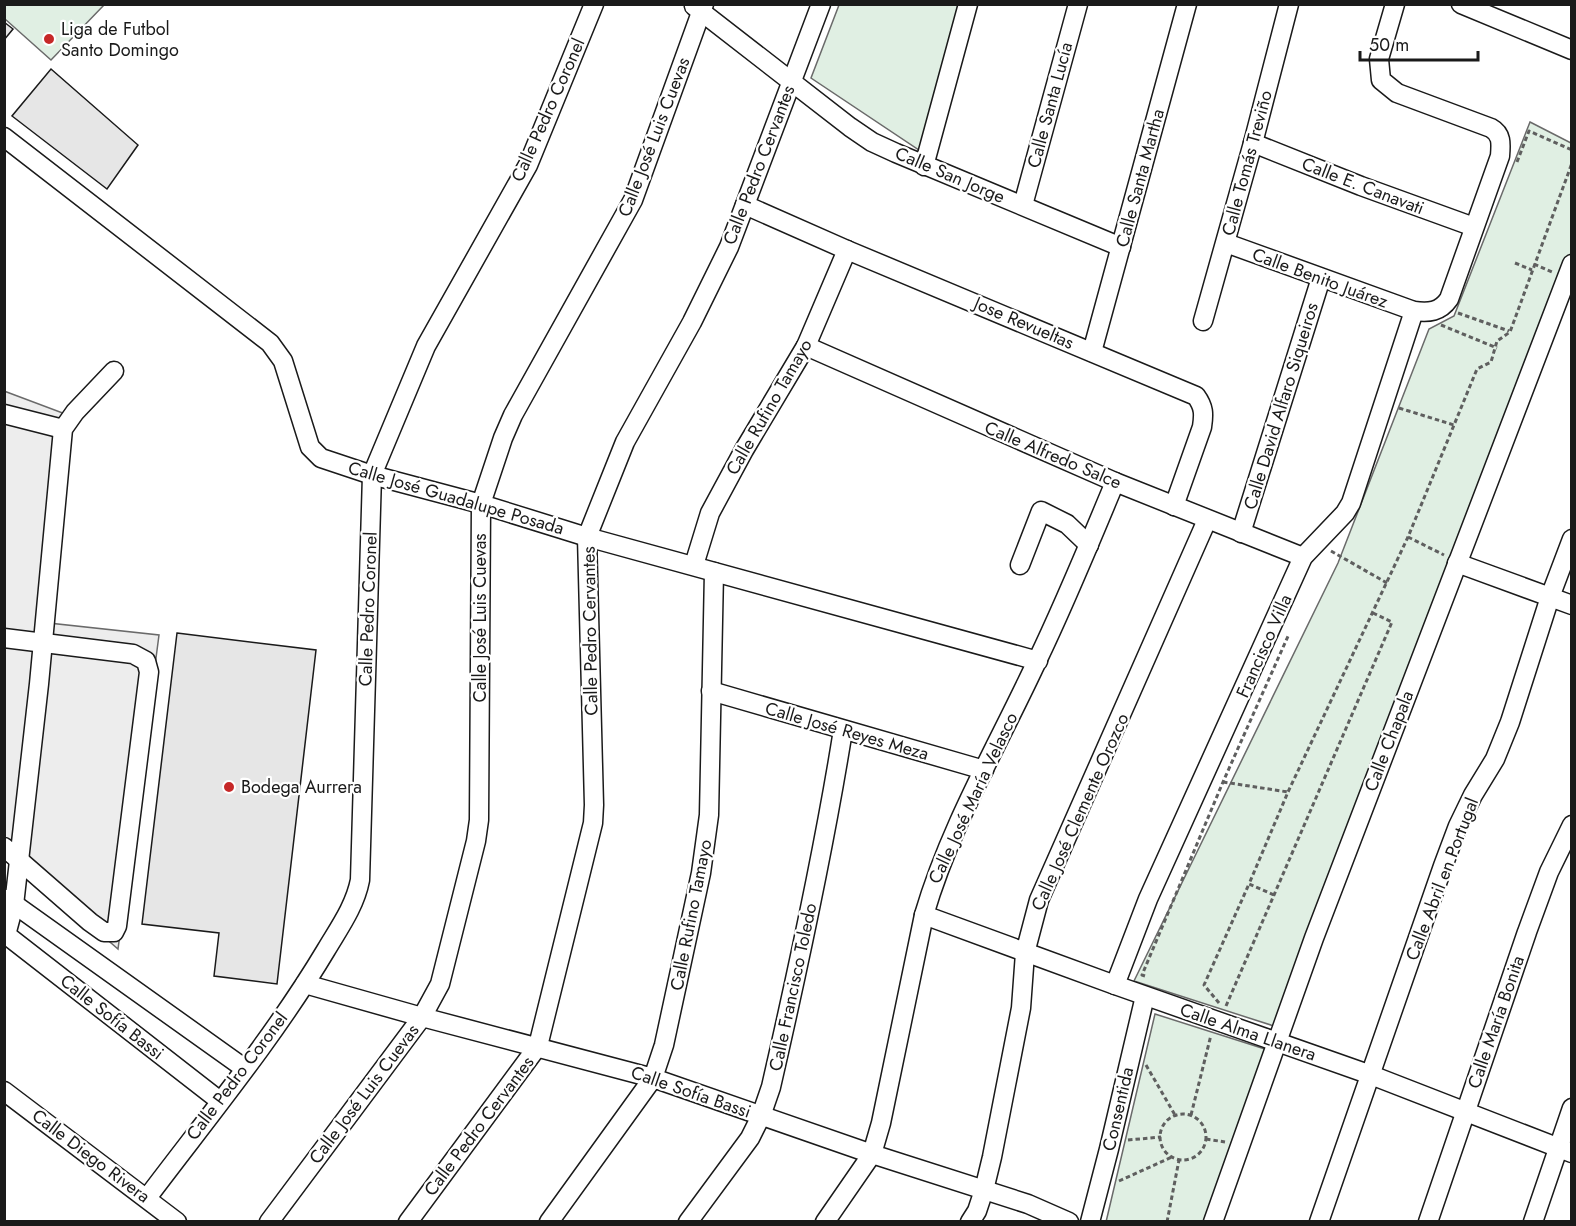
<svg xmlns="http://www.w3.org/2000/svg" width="1576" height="1226" viewBox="0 0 1576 1226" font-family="Jost,sans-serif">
<rect width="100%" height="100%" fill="#fff"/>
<g fill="#e0efe3" stroke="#6a6a6a" stroke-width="1.5">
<path d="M4,5L5,4L104,5L51,60L5,19Z"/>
<path d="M839,5H963L922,152L811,78Z"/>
<path d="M1530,122L1571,143V258L1277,1027L1134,981L1338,563L1429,329L1454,316Z"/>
<path d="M1155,1014L1268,1050L1209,1221L1106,1222Z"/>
</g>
<path fill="#ededed" stroke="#6a6a6a" stroke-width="1.5" d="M4,391L68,415L49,623L159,635L118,949L5,851Z"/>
<g fill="#e6e6e6" stroke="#1a1a1a" stroke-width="1.5">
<path d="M4,22L13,29L4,40Z"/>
<path d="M51,69L138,145L107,189L12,116Z"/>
<path d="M177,633L316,650L277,984L214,976L219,933L142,924Z"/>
</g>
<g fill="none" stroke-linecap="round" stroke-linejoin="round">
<g stroke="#1a1a1a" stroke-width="21">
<g id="minor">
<path d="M1461,4L1572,50"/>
<path d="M694,6L850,127L872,142L896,153L1121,247"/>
<path d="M4,137L270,343L283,361L310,447L321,458L372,475L481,504L587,537L1038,661"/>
<path d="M1253,143L1361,186L1474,227"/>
<path d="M924,166L968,4"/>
<path d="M745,205L847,250L1196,396C1204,407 1204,414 1202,427L1174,506"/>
<path d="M1023,205L1078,4"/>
<path d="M1226,243L1414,311C1429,313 1440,312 1449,299L1500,156C1501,144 1502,134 1491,128L1397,93L1381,80L1379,59L1395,4"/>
<path d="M1203,321L1253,143L1289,4"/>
<path d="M806,346L1115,482L1303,557"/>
<path d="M1092,352L1187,4"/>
<path d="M4,414L63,429"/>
<path d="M1241,533L1321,278"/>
<path d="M1457,563L1572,605"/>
<path d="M694,565L710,513L744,450L806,346L847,250"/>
<path d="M1020,565L1041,511L1067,524L1089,545"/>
<path d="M4,638L133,654L146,661L149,672L117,926L114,932H104L90,922L4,847"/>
<path d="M711,691L984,770"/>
<path d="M7,899L244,1068"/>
<path d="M924,915L1115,985L1371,1075L1572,1153"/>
<path d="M4,933L220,1101"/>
<path d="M6,935L14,905L39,684L63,429L75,412L114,371"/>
<path d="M305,984L422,1017L653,1078L872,1154L1028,1204L1069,1222"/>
<path d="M1115,985L1148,899L1303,557L1345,513L1351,503L1414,311"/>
<path d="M4,1091L177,1222"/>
<path d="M147,1198C208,1117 274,1037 326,950C339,928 355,906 360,880L372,475L426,346L528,165L594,4"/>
<path d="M269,1222L422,1017L440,984L476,841L479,820L481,504L503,438L513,415L633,200L704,4"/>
<path d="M408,1222L538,1046L593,823L594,805L587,537L625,442L692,322L729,247L821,4"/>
<path d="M549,1222L653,1078L664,1045L701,873L709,815L714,572"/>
<path d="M688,1222L750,1138L761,1116L771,1087C798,969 824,850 843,730"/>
<path d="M825,1222L872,1154L881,1123L924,915C950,826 998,745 1037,661C1065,603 1090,542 1115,482"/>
<path d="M970,1222L977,1211L984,1190L992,1157L1021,1008L1025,953L1039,900L1207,520"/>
<path d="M1090,1222L1109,1149L1145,996"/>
<path d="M1213,1222L1314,938L1572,264"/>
<path d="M1319,1222L1443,866L1458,826L1473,795L1495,759L1510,722L1550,597L1572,539"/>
<path d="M1428,1222L1527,932L1549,872L1572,825"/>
<path d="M1533,1222L1572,1108"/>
</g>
</g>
<g stroke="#5f5f5f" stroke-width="3" stroke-dasharray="4.5 3" stroke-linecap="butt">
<path d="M1517,162L1529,131L1572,150"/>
<path d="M1515,263L1532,270"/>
<path d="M1534,264L1552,272"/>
<path d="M1458,313L1509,331"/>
<path d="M1441,325L1497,348"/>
<path d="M1399,408L1454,425"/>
<path d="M1408,537L1444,555"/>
<path d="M1331,551L1387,583"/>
<path d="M1223,782L1288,792"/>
<path d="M1274,895L1249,884L1288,792L1408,537L1477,369L1491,362L1497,341L1510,332L1572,163"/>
<path d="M1145,976L1142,975L1223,782L1289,634"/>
<path d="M1219,1003L1204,985L1249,884"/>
<path d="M1226,1006L1392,622L1373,613"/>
<path d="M1146,1065L1175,1115"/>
<circle cx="1183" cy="1137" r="23"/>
<path d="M1191,1115L1211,1035"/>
<path d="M1206,1139L1225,1142"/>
<path d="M1128,1140L1161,1137"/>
<path d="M1119,1181L1172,1157"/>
<path d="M1167,1222L1179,1160"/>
</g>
<use href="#minor" stroke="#fff" stroke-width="18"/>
</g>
<g fill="#c62828" stroke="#fff" stroke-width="2">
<circle cx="49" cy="39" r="6"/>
<circle cx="229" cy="787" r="6"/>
</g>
<g text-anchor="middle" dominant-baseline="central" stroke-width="4.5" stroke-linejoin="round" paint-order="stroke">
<g font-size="18" fill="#1a1a1a" stroke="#fff" text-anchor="start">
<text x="61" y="29">Liga de Futbol<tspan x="61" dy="21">Santo Domingo</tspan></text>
<text x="241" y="787">Bodega Aurrera</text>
</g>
<g font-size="18" fill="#1a1a1a" stroke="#fff">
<text transform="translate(1050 105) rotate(-75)">Calle Santa Lucía</text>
<text transform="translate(548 110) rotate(-66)">Calle Pedro Coronel</text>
<text transform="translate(654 137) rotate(-69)">Calle José Luis Cuevas</text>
<text transform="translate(1247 163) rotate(-75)">Calle Tomás Treviño</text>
<text transform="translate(759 165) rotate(-69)">Calle Pedro Cervantes</text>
<text transform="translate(950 175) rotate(23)">Calle San Jorge</text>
<text transform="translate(1140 178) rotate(-75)">Calle Santa Martha</text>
<text transform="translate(1363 186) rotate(21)">Calle E. Canavati</text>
<text transform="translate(1320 278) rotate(20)">Calle Benito Juárez</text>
<text transform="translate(1024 323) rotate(23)">Jose Revueltas</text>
<text transform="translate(1281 406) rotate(-73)">Calle David Alfaro Siqueiros</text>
<text transform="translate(769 407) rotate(-60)">Calle Rufino Tamayo</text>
<text transform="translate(1053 455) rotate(23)">Calle Alfredo Salce</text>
<text transform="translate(456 498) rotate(16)">Calle José Guadalupe Posada</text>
<text transform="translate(368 609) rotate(-88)">Calle Pedro Coronel</text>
<text transform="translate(480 618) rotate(-90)">Calle José Luis Cuevas</text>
<text transform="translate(590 631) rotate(-91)">Calle Pedro Cervantes</text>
<text transform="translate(1264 646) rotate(-66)">Francisco Villa</text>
<text transform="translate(847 731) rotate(16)">Calle José Reyes Meza</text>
<text transform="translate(1389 741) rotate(-69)">Calle Chapala</text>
<text transform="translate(973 798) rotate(-65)">Calle José María Velasco</text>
<text transform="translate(1080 812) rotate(-66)">Calle José Clemente Orozco</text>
<text transform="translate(1442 879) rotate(-69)">Calle Abril en Portugal</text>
<text transform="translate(691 915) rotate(-79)">Calle Rufino Tamayo</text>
<text transform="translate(793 987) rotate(-78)">Calle Francisco Toledo</text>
<text transform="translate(112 1017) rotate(38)">Calle Sofía Bassi</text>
<text transform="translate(1496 1022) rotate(-71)">Calle María Bonita</text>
<text transform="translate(1248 1032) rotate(19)">Calle Alma Llanera</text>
<text transform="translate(237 1076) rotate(-53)">Calle Pedro Coronel</text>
<text transform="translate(691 1092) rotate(19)">Calle Sofía Bassi</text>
<text transform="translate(364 1094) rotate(-53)">Calle José Luis Cuevas</text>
<text transform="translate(1118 1109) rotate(-77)">Consentida</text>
<text transform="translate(479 1126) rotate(-53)">Calle Pedro Cervantes</text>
<text transform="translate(91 1156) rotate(37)">Calle Diego Rivera</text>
</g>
</g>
<rect width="1576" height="1226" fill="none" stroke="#1a1a1a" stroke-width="12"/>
<path d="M1360 51v9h118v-9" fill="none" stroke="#1a1a1a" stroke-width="3"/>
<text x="1369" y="51" font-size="18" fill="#1a1a1a" stroke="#ffffff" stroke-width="4.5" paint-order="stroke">50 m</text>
</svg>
